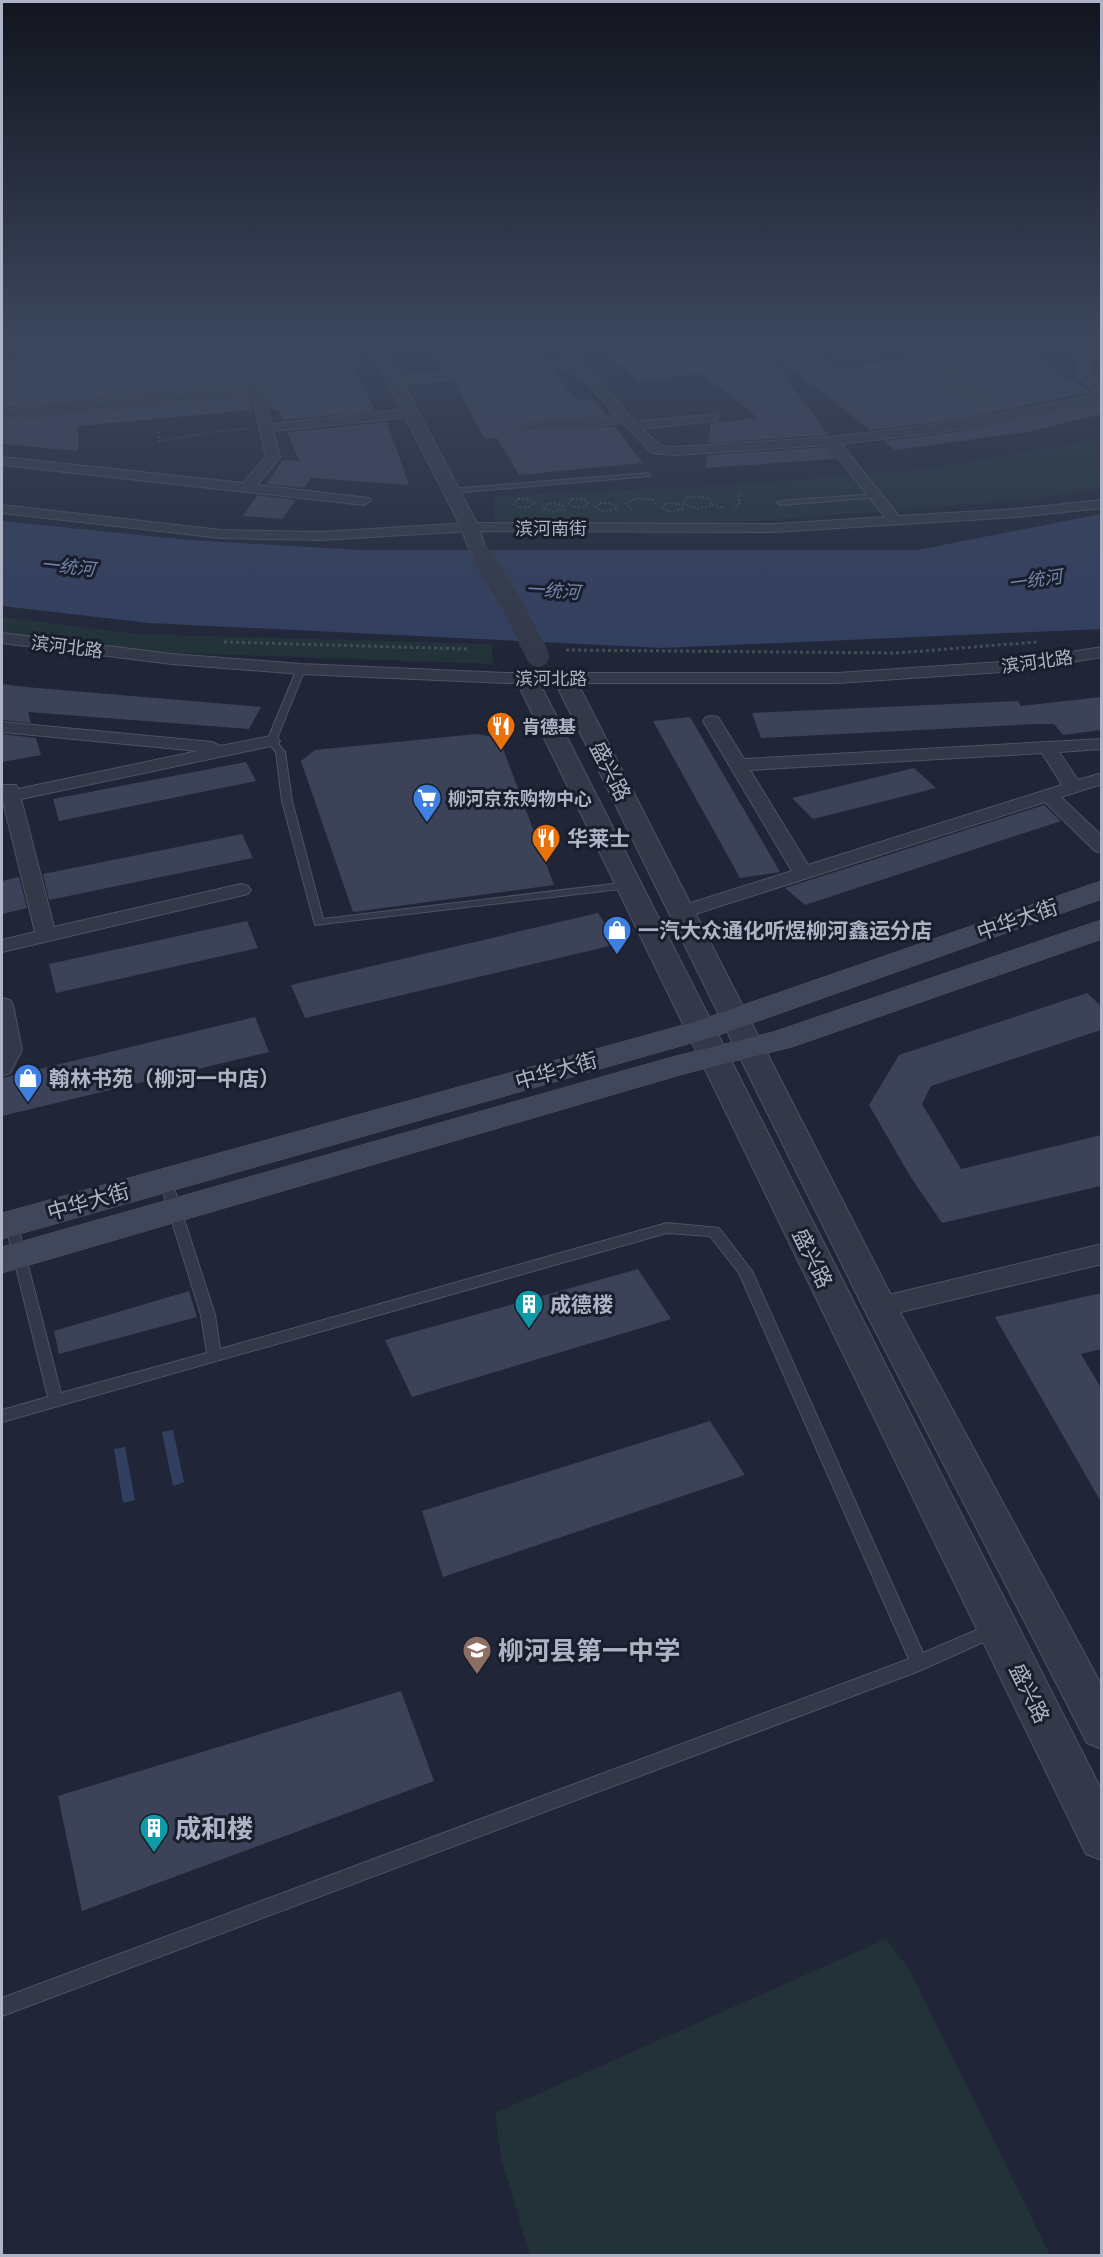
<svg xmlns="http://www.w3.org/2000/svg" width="1103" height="2257" viewBox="0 0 1103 2257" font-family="Manrope,'Noto Sans SC',sans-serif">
<rect width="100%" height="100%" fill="#202637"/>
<g fill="#223238">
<path d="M1101,438V488L1032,500L740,522L495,527V496L727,485L936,468Z"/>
<path d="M2,617L136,634L491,644L493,664L151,652L2,635Z"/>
<path d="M886,1939L911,1972L1050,2255H530L501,2158L495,2113Z"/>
</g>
<g fill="#333f5f">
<path d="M1101,514V629L663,648L149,623L2,606V521L189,540L360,550H917Z"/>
<path d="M173,1430L184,1482L173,1486L162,1432Z"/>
<path d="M125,1447L135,1500L123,1503L114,1449Z"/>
</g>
<g fill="#3c4358">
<path d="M178,343H192V348L223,343L229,348L259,343H348L361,368L354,369L375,411L283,420L278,410L270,409L265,389L257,384L2,408V385L18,381L20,377L17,373L23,369L106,355L112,358L170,349Z"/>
<path d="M429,343H457L461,350L531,343L544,360L446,370Z"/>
<path d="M596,343H725L726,353L765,349L828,435L708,443L711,423L758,418L701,373L639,381Z"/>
<path d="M806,344L838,369L1010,344L1090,392L962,419L870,430L767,349Z"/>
<path d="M553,371L577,400L593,399L606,415L531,422L522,427L524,432L614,426L643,463L519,475L497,438L485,439L454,381Z"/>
<path d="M250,396L253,410L78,426V451L2,444V420Z"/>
<path d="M1101,402V414L1027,432L895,450L883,441L962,431L1094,405Z"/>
<path d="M387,422L409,485L311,478L304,488L266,484L283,460L299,461L287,432Z"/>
<path d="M827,447L836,459L706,468L707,455Z"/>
<path d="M257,495L296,500L282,519L243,516Z"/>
<path d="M2,684L26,687L261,707L249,729L28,712L31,723L2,720Z"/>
<path d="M1101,697V730L1063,735L1054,724H1036L761,738L752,713L1018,701L1021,706Z"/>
<path d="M690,717L761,839L780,872L740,878L653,721Z"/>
<path d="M2,734L36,738L41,755L2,762Z"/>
<path d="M477,734L499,738L554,885L353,912L301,761L315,750Z"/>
<path d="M246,762L256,781L59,821L53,799Z"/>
<path d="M914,768L936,788L813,819L792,798Z"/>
<path d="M1044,805L1061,821L805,905L785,888Z"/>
<path d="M242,834L253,858L49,900L43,874Z"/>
<path d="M19,877L27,908L2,914V881Z"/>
<path d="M598,913L618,944L305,1018L291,985Z"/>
<path d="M247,921L258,948L56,993L49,964Z"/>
<path d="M1087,993L1101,1006V1030L931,1086L922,1104L961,1169L1101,1135V1186L942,1223L910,1176L869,1105L899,1055Z"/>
<path d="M255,1017L269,1052L2,1116V1078Z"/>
<path d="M638,1269L671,1319L412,1397L385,1340Z"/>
<path d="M189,1291L197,1317L59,1354L54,1331Z"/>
<path d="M1101,1293V1349L1081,1354L1101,1388V1502L995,1317Z"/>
<path d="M710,1421L745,1475L443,1577L422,1511Z"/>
<path d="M401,1691L434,1781L82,1911L58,1796Z"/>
</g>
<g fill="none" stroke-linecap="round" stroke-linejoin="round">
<g stroke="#4e5363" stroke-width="2">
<g id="service">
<path d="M648,473L651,475L650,476L451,493L447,491L451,489Z"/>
<path d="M876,494L878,495V497L781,505L777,503L781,501Z"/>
<path d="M301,666L305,669L276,741L285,752L292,801L323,919L629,882L634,885L629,888L315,925L282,801L276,752L267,741L297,669Z"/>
<path d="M165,1175L171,1179L215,1315L220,1349L667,1223L719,1228L752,1271L923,1653L993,1623L999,1625L1001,1630L999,1635L919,1671L2,2016V1998L909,1659L739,1273L710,1236L667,1233L2,1422V1410L48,1397L5,1223L6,1220H16L17,1223L61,1393L207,1353L201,1315L159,1179Z"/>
</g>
</g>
<g stroke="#4e5363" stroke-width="2">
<g id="minor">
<path d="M147,343H176L170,347L112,356L106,353L22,367L14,372L18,377L16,380L2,383V375H4L2,370L14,361L109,345L115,348Z"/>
<path d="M554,343H566L635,422L717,414L718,417L717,420L712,421L642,429L661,446L675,447L832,437L962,421L1086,397L1095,392L1079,376L1078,355L1060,343H1076L1090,354L1091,375L1102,384V399L1094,403L962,429L841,444L899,516L1017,509L1102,500V508L1017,517L774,532L470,531L321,540L221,538L2,513V505L221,530L321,532L470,523L774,524L885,517L828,445L675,455L652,453L623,423L526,431L524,428L531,424L616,416L574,367L395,385L389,381L395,377L569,360Z"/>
<path d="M257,386L263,390L271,424L411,409L417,413L411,417L273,431L280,457L257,485L369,498L371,501L364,505L2,465V457L243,483L266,457L252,394L2,418V410Z"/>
<path d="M2,633L172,654L301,664L506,673H837L1016,661L1102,647V657L1016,671L837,683H506L301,674L172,664L2,643Z"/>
<path d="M712,716L718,717L744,759L1102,739V749L1059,752L1078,780L1102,773V784L1061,797L1102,836V853L1095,851L1045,802L689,916L682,918L675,916L672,912L675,908L792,871L703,721L706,717ZM1042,753L1062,785L808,865L750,770Z"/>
<path d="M2,722L212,742L220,746L271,736L277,737L280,741L277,745L271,746L21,799L54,927L241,884L248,886L251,890L248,894L2,952V940L35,932L2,797V785H16L18,789L198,751L2,732Z"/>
<path d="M2,998L10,1000L13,1005L22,1050L10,1073L2,1076Z"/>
<path d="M1102,1244V1264L880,1317L871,1314L867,1307L871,1300L880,1297Z"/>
</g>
</g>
<g stroke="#4e5363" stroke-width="2">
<g id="tertiary">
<path d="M368,343H382L479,527L484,543L482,547H468L461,527Z"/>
<path d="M526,672L533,674L537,678L1102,1791V1860L1086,1854L515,678L519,674Z"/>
<path d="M564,672L571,674L575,678L896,1305L1102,1686V1749L1087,1743L863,1307L553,678L557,674Z"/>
</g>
</g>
<g stroke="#4e5363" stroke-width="1">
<g id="secondary">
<path d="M1102,881V899L716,1036L2,1239V1213L694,1022Z"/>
<path d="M1102,920V939L792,1047L687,1073L2,1273V1247L672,1057L773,1032Z"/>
</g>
</g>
<g stroke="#3f4f56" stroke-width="2" stroke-dasharray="2 2" stroke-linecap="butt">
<path d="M704,343L724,349L762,343"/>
<path d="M816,343H839"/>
<path d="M834,344L851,357L911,348L930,361"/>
<path d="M930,361L938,367L925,368L917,362Z"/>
<path d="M934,368L984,403"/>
<path d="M726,371L704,375L710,382L737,381L794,372L800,367L851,357"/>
<path d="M159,432V441L219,431L247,429"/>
<path d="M698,496L710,499L712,505L697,509L683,504L685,498Z"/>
<path d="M518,499H528L535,503C528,509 521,509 513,504Z"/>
<path d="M572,499H583L589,503C582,509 575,509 568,503Z"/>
<path d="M554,503L563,506L564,510L552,512L543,508L547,504Z"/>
<path d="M600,503H610L617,507C611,513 603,513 596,507Z"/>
<path d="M667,503L679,504L684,509L668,512L661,507Z"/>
<path d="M712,505L725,508"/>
<path d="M632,510L626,503L638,498L653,500L657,506"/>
<path d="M733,510L740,503L738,496L741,493"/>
</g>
<g stroke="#3f4f56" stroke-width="3" stroke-dasharray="3 3" stroke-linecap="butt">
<path d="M224,642L469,649"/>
<path d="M566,650L896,653L1037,642"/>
</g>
<use href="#service" fill="#333948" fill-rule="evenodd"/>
<use href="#minor" fill="#333948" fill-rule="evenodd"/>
<use href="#tertiary" fill="#333948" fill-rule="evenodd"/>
<use href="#secondary" fill="#41475b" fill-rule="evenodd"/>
<g stroke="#4e5363" stroke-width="17" stroke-linecap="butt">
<path id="tertiary-bridge-far1" d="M475,543L485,560"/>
</g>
<g stroke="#4e5363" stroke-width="22" stroke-linecap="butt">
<path id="tertiary-bridge" d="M484,559L512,605L538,656"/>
</g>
<use href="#tertiary-bridge-far1" stroke="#333948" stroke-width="16"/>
<use href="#tertiary-bridge" stroke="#333948" stroke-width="22"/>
</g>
<linearGradient id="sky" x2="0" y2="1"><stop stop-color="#12151e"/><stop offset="0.52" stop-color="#3c475e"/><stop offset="1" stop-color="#3c475e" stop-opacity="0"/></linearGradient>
<rect width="1103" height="659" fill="url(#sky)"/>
<defs>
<g id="restaurant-pin" transform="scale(1.5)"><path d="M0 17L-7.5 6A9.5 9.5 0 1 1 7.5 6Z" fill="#e8710a" stroke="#191e2c"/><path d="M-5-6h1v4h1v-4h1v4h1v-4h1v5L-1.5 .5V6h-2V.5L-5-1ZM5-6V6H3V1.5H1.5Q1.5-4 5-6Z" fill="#fff"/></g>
<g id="supermarket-pin" transform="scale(1.5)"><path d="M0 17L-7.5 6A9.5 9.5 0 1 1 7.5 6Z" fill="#3f7fe0" stroke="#191e2c"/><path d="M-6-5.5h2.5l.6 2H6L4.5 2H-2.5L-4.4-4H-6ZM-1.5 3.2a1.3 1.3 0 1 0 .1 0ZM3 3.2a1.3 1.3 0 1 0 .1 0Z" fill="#fff"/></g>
<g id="shop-pin" transform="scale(1.5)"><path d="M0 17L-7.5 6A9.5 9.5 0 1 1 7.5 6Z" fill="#3f7fe0" stroke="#191e2c"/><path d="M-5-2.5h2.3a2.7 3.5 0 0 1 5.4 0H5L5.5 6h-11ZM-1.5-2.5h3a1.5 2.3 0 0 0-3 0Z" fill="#fff"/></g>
<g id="building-pin" transform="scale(1.5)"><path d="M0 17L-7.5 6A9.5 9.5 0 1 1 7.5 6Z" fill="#0f9aa8" stroke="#191e2c"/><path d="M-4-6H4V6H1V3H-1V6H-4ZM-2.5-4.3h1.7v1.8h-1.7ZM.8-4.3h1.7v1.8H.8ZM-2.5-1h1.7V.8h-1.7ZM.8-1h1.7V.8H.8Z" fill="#fff"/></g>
<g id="school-pin" transform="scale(1.5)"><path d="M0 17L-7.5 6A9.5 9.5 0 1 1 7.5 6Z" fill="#8d6e63" stroke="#191e2c"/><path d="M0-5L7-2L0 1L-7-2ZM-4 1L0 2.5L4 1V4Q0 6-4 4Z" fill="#fff"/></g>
</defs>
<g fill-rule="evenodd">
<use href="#restaurant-pin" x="501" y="726"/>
<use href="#supermarket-pin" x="427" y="798"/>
<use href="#restaurant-pin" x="546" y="838"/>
<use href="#shop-pin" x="617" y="930"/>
<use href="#shop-pin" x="28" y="1078"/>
<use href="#building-pin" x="529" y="1304"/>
<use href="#school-pin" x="477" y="1650"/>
<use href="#building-pin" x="154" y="1828"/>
</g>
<g text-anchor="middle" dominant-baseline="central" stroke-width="6" stroke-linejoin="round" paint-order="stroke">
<g font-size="18" fill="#aeb3c5" stroke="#191e2c">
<text x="551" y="528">滨河南街</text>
<text transform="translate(67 646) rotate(7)">滨河北路</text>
<text transform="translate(1037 661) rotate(-8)">滨河北路</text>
<text x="551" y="678">滨河北路</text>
</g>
<g font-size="18" font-style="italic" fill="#7585ad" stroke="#191e2c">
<text transform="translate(68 566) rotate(6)">一统河</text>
<text transform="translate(1035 579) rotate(-8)">一统河</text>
<text transform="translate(553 590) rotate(4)">一统河</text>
</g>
<g font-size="18" font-weight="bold" fill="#aeb3c5" stroke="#191e2c" text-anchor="start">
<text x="522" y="726">肯德基</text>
<text x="448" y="798">柳河京东购物中心</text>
</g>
<g font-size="21" fill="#aeb3c5" stroke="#191e2c">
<text transform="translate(611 771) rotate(63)">盛兴路</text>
<text transform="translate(1017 919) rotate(-19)">中华大街</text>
<text transform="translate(556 1070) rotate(-16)">中华大街</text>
<text transform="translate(88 1201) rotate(-16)">中华大街</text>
<text transform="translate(813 1258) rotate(64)">盛兴路</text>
<text transform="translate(1030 1693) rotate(64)">盛兴路</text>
</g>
<g font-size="21" font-weight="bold" fill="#aeb3c5" stroke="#191e2c" text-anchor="start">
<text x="567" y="838">华莱士</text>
<text x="638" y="930">一汽大众通化听煜柳河鑫运分店</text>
<text x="49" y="1078">翰林书苑（柳河一中店）</text>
<text x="550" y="1304">成德楼</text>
</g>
<g font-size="26" font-weight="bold" fill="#aeb3c5" stroke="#191e2c" text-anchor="start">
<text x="498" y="1650">柳河县第一中学</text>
<text x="175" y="1828">成和楼</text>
</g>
</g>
<rect width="1103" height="2257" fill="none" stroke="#aeb3c5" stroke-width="6"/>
</svg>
